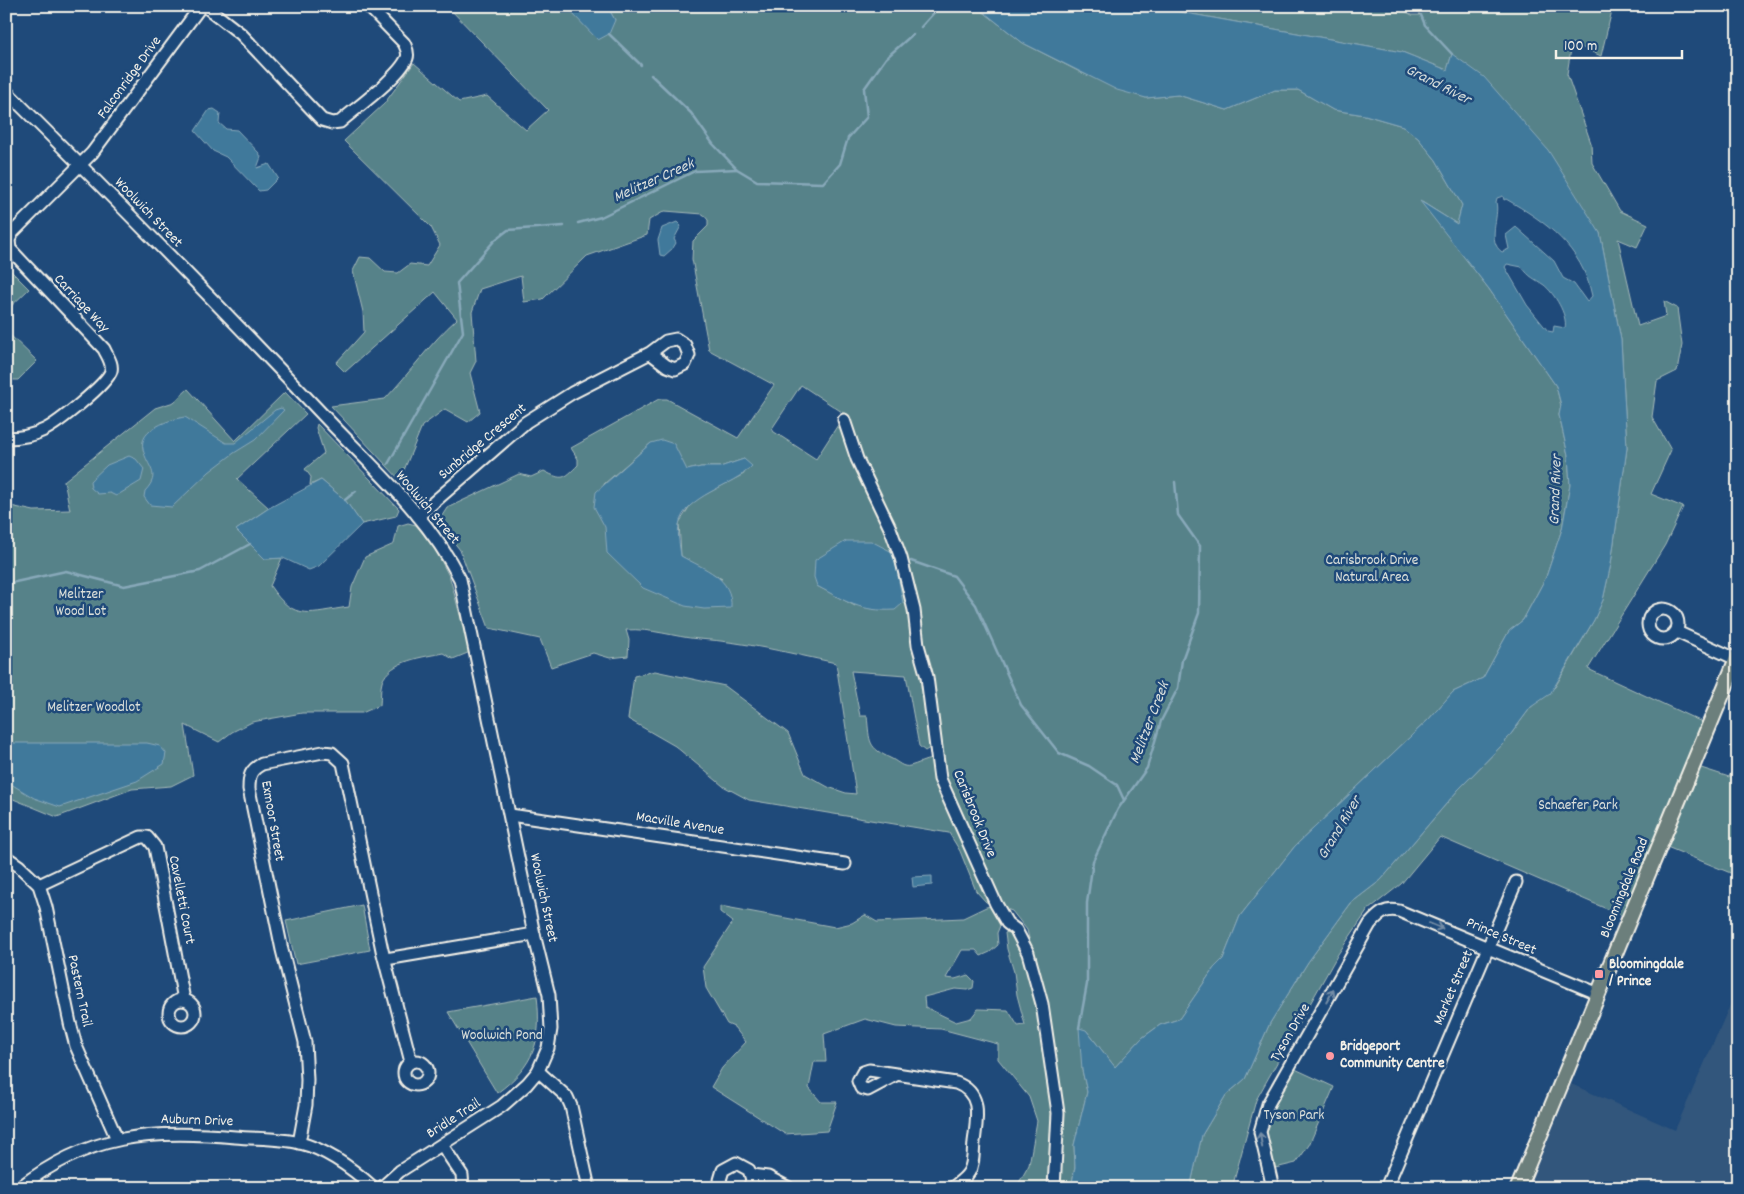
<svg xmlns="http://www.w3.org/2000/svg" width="1744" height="1194" viewBox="0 0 1744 1194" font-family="Dekko,sans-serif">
<rect width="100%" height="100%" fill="#1f4a7a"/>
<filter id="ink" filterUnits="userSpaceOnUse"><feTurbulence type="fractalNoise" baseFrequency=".02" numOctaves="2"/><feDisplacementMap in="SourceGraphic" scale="10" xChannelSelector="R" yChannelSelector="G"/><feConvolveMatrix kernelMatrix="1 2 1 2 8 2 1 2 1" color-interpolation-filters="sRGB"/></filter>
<g filter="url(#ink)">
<path fill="#32567c" d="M1738,987V1188H1528L1571,1084L1675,1130Z"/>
<g fill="#578289" stroke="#a6bab8" fill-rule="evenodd">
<path d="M447,6H569L570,11L615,20L607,6H976L1023,43L1080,72L1146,98L1178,95L1227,110L1275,90H1298L1333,110L1365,115L1403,126L1418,138L1436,160L1462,205L1457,224L1422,202L1489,289L1556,386L1561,406L1559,415L1568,455L1570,485L1562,529L1546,577L1523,620L1509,631L1483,678L1453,692L1429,719L1295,846L1240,916L1223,959L1214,968L1179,1019L1160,1025L1142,1038L1115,1067L1086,1030L1082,1070L1087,1092L1074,1145L1075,1167L1071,1188H1057L1051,1032L1027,930L1012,911L986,902L976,891L960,851L949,833L749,800L723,786L675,746L628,719L634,676L655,671L725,686L788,733L805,774L828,787L846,793L856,794L836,663C790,653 745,642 699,639C674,637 651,628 626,630L629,640L628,656L610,658L593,653L551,667L540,639L489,628L460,550L438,522L447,508L519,474L531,477L544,471C563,481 564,479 578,465V459L571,448L659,399H667L738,438L774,385L709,350L692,259L693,241L708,226V220L703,214L665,211L649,220L647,235L587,256L543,299L524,302L521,276L480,289L472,312L476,361L470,373L480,412L468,422L445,409L422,426L400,480L331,406L385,399C410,373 430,343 457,319L435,292L345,372L336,363L364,332L363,312L353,271L360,257L370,258L385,272L398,273L410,264L427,266L440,245L431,227L344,141L384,104L414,63L459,102L487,96L526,130L548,110ZM801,385L845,414L816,459L771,430ZM651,443L687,470L701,467H720L744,459V474L693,501L679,523L681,556L722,579L608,553L604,484ZM846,541L855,606L817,586L833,550ZM851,671L906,675L919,746L925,751L939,742L932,759C924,760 918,764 910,766C903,768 898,762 892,759C867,747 870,743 867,716H860Z"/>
<path d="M1147,6H1395L1412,15H1420L1417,6H1613L1601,56L1572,43L1567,74L1591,143L1592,163L1620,211L1648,224L1637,247L1618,239L1638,326L1666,316L1664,301L1677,308L1682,345L1677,371L1657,381L1652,417L1671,450L1651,494L1683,507L1665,545L1588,669L1702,722L1623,916L1440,837L1401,884L1368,910L1338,954L1256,1100L1232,1188H1190L1202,1135L1226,1095L1245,1079L1270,1023L1308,962L1351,903L1381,880L1458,790L1505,742L1531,707L1555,687L1594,620L1603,600L1611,564L1627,448L1621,340L1600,233L1452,54L1447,70L1402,52Z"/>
<path d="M6,266L29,289L6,311Z"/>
<path d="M6,331L37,361L18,380H6Z"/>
<path d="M188,389L235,441L285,392L306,414L237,479L269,508L236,530L265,559L282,558L270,586C295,623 310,612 349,607L352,587L365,557L394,544L398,526L408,523L416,525L435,549L450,578L470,652L453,659L443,653C424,657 390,660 382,682C380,688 381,698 380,705L362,713H302L252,722L232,732L219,742L185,725L193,775L171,786L132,789L57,817L6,796V505L34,511L70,510L64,481L155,408L174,402Z"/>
<path d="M317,424L399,509L396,516L362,524L345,500L321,480L310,485L311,477L305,469L324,453L316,428Z"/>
<path d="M1738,758V876L1662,845L1695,766L1729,777Z"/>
<path d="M362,905L370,950L296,964L286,921Z"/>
<path d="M720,906L835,927L852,923L865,915L877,922L963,918L986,907L992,906L1002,921L997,933L998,945L990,952L981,956L976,950H962L946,978L955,979L968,975L974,981L973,988L967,990L955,989L924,997L925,1007L956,1022L971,1018L978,1009L1008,1010L1018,1026L1025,1025L1017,995L1014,972L1007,949L1005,933L1011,931L1025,958L1039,1004L1055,1109L1051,1188H1016L1029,1165L1037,1121L1029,1097L998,1059V1044L941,1029L896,1027L865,1019L824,1034L826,1062H814L809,1088L821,1102H837L827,1131L785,1134L711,1087L722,1068L746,1042L734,1027L727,1024L706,988L703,967L733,922L720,912Z"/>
<path d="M537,996C542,1041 535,1065 497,1093L448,1012Z"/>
<path d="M1293,1068L1334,1087L1309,1145L1296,1163L1271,1169L1262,1134L1272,1104Z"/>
</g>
<g fill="#40799b" stroke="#88a9ba" fill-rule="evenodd">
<path d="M569,6H607L615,20L609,34L598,40L570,11Z"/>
<path d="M976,6H1147L1402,52L1447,70L1452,54L1484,77L1548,150L1600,233L1621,340L1627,448L1611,564L1603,600L1594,620L1550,694L1531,707L1505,742L1458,790L1381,880L1351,903L1308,962L1270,1023L1245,1079L1226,1095L1202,1135L1190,1188H1071L1075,1167L1074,1145L1087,1092L1082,1070L1079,1028L1086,1030L1115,1067L1142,1038L1160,1025L1179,1019L1214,968L1223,959L1240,916L1295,846L1429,719L1453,692L1483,678L1509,631L1523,620L1546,577L1562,529L1570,485L1568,455L1559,415L1561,405L1556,386L1489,289L1420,201L1457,224L1462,205L1436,160L1418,138L1403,126L1365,115L1333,110L1298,90H1275L1227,110L1178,95L1146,98L1117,90L1023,43ZM1503,196L1504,200L1506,199C1546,222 1582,247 1592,296L1587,302L1574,284L1563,278L1554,261L1516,227L1506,235L1509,249L1502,252C1486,241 1500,217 1496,202L1497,198ZM1507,264L1522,267C1530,278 1534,278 1544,285C1554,293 1568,315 1565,328L1554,326L1553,332L1548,331L1527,305L1505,267Z"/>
<path d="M214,109L220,113L219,123L226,129L237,130L259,153L261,157L257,168L269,164L278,178L266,190L259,191L226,157L213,151L195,131L209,110Z"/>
<path d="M677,222L681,226L674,239L676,243L673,248L664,256L660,255L658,240L662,228Z"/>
<path d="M281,408L284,410L255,440L234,453L209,472L172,507L150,505L144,497L145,491C162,473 147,468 143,449C138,429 171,419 185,417L226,443H235L275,410Z"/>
<path d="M662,440L674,444L687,470L701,467H720L744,459L752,466C734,486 683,496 679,525C677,534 680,546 681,556C704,569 733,577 731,608L704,609L685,606L643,588L607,553L605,527L594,507L596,492L651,443Z"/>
<path d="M129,456L136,459L144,469L141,481L116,496L110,493L98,494L91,488L90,481L107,465Z"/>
<path d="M321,480L345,500L362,524L319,566L309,570L283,558L265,559L236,530L269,508Z"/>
<path d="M846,541H871L894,553L903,603L895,610C861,612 847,602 817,586L814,577L815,560Z"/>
<path d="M6,743H147L160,746L166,753L164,764L137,781L60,807L34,798L6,781Z"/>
<path d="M932,876V885L913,887L912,877Z"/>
</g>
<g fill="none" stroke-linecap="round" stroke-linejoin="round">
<g stroke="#88a9ba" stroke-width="2.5">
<path d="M1421,15L1425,25L1452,54"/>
<path d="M921,27L940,6"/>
<path d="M609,34L641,65"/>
<path d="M651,75L691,113L713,144L737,169L757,181L823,183L840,164L848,138L867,117L864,89L886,58L913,34"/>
<path d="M578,223L601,217L695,171L737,169"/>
<path d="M388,464L463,332L457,283L495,240L508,230L564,226"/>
<path d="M345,500L356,491"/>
<path d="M911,561L954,576L976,605L1021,705L1059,753L1089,766L1117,785L1124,800"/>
<path d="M6,584L66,571L124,586L200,571L250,544"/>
<path d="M1079,1028L1087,984V903L1093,861L1118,809L1147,768L1161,721L1178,688L1182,660L1199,613L1200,546L1178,515L1175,482"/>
</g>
<g stroke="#f4f1e8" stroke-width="15">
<g id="minor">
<path d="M205,6L241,34L322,120L332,123L340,122C356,108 399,77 407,58C409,52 406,48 404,43L368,6"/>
<path d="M6,91C113,197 219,305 323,415C371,466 428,515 460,579L534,934L549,995L551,1029L548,1048L538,1071L527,1084L502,1106L400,1171L381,1188"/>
<path d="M844,420L857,459L890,528L901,558L914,610L918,645L927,677L940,779L996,904L1007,923L1016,930L1028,953L1042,1004L1058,1113L1054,1188"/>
<path d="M6,438C20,438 32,436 44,430C57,424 107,384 111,371C113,363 107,356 104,349L10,249L9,240L13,232L92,153L201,6"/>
<path d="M418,516L526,422L572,393L650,353L666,341L676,339L685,345L689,355L685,364L675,369L667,366L650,353"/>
<circle cx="1663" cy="624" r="15"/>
<path d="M1677,632L1736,659"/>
<path d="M510,815L845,864"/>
<path d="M6,857L19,866L39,885L46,907L70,1023L76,1046L117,1139"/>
<path d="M39,885L141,837H147L155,847L184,1000"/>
<path d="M386,959L534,934"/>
<circle cx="182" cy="1013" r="13"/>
<circle cx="416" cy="1073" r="12"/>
<path d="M538,1071L567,1097L571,1106L589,1188"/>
<path d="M896,1075L868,1090L861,1088L858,1081L863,1072L869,1070L956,1083C983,1093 977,1118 974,1142C973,1152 974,1164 969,1172C965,1179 958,1183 952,1188"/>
<path d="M299,1143L306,1105L307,1080L305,1042L282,950L249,789C249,776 250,770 262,764L323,752L332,753L343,763L382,950L411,1062"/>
<path d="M442,1145L462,1175L463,1188"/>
<path d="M751,1175L768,1177L789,1188"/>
<path d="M19,1188C88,1134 151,1129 235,1137C256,1139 279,1138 300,1143C328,1150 353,1169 374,1188"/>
<path d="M723,1188L720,1180L723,1170L736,1163L749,1170L752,1180L749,1188"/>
<path d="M1273,1188L1260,1132L1268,1104L1370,924C1379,914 1385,908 1399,911L1599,994"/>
<path d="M1386,1188L1516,882"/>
</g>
</g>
<g stroke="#f4f1e8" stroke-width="18">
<path id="major" d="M1518,1188L1738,656"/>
</g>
<use href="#minor" stroke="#1f4a7a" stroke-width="11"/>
<use href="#major" stroke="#6c7f7c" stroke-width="14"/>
</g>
<defs><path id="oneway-shaft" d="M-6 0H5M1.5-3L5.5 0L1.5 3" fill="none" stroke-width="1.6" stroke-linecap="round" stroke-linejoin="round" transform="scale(1.25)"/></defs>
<g stroke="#748da6">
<use href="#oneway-shaft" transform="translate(1436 926) rotate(22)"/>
<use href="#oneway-shaft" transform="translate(1330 996) rotate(-60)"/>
<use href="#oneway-shaft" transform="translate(1261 1140) rotate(-99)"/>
</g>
</g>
<g fill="#ff9aa2" stroke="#1f4a7a" stroke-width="2">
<rect x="1594" y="969" width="10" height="10" rx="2.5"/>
<circle cx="1330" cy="1056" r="5"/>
</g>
<g text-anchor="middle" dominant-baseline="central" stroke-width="5" stroke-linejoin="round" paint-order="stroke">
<g font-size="15" fill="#f4f1e8" stroke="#1f4a7a">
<text transform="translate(130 78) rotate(-54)">Falconridge Drive</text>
<text transform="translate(148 213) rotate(46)">Woolwich Street</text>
<text transform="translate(81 304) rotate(47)">Carriage Way</text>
<text transform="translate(483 442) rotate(-40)">Sunbridge Crescent</text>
<text transform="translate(427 508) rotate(50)">Woolwich Street</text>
<text transform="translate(974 814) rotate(68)">Carisbrook Drive</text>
<text transform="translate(272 821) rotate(80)">Exmoor Street</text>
<text transform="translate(680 824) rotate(9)">Macville Avenue</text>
<text transform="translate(1625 888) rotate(-68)">Bloomingdale Road</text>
<text transform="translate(543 898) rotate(78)">Woolwich Street</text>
<text transform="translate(181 900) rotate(79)">Cavelletti Court</text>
<text transform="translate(1501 937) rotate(23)">Prince Street</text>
<text transform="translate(1454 988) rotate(-67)">Market Street</text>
<text transform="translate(79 991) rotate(78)">Pastern Trail</text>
<text transform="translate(1291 1033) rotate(-60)">Tyson Drive</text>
<text transform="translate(454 1119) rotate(-33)">Bridle Trail</text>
<text transform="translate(197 1121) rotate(2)">Auburn Drive</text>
</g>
<g font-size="15" fill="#dce0da" stroke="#1f4a7a">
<text x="1372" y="561">Carisbrook Drive<tspan x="1372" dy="17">Natural Area</tspan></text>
<text x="81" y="595">Melitzer<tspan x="81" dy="17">Wood Lot</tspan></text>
<text x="94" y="708">Melitzer Woodlot</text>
<text x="1578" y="806">Schaefer Park</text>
<text x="502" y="1036">Woolwich Pond</text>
<text x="1294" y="1116">Tyson Park</text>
</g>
<g font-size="15" font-weight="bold" fill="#f4f1e8" stroke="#1f4a7a" text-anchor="start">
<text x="1609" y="965">Bloomingdale<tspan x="1609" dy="17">/ Prince</tspan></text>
<text x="1340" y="1047">Bridgeport<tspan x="1340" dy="17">Community Centre</tspan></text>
</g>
<g font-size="16" font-style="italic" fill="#d9dfdc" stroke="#1f4a7a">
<text transform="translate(1438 85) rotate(27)">Grand River</text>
<text transform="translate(654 181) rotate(-24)">Melitzer Creek</text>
<text transform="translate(1556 490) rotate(-88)">Grand River</text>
<text transform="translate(1150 723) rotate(-69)">Melitzer Creek</text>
<text transform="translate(1340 828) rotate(-59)">Grand River</text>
</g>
</g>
<rect width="1744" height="1194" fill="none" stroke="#1f4a7a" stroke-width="25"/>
<rect x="12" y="12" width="1719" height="1169" fill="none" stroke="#f4f1e8" stroke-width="2" filter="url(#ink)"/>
<path d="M1556 50v8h126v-8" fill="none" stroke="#f4f1e8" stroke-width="2.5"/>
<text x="1564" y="50" font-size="15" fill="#f4f1e8" stroke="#1f4a7a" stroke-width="4" paint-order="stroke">100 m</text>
</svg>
